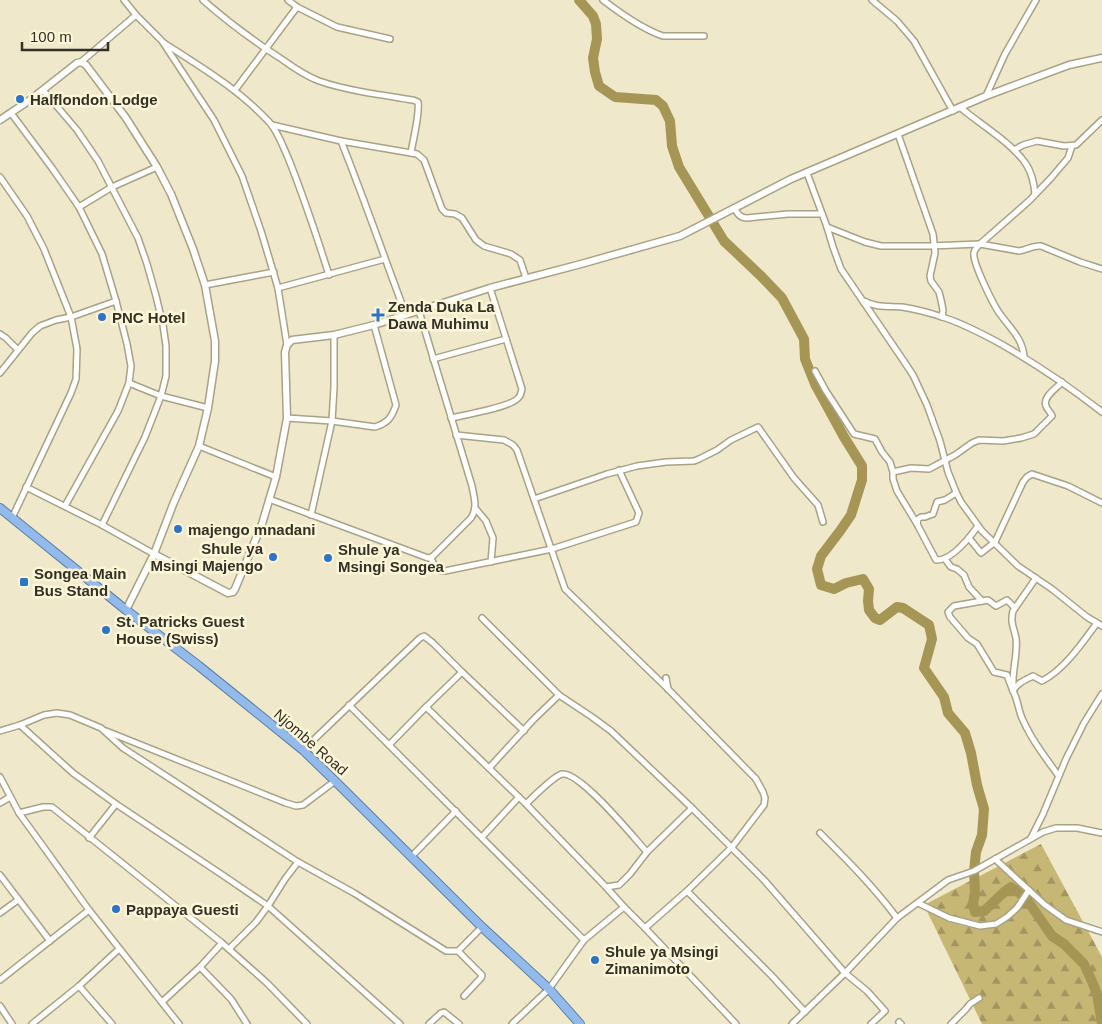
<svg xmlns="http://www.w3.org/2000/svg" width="1102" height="1024" viewBox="0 0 1102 1024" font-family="Arial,sans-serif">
<defs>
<pattern id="forest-firs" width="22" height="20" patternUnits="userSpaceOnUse" patternTransform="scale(1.25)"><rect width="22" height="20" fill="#c7b775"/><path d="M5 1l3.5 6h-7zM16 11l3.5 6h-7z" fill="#a29560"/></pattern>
</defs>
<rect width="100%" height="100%" fill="#efe8ca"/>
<path fill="url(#forest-firs)" d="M1041,844L1102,957V1024H982L924,905Z"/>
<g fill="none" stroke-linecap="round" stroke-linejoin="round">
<path stroke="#a69655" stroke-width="10" d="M579,0L593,16L596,24L597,39L593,58L595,72L599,86L615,97L656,100L663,106L670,121L672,146L679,167L724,241L761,276L782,298L804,339L805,359L815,384L844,437L862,466V480L851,515L840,531L821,556L817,569L821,585L834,589L846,583L863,579L869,589L868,601L869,610L875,618L880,620L897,607L903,608L929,625L932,639L924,668L944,697L948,713L965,733L971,753L977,785L984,809L982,835L976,852L974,871L975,893L973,904L975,912L984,911L1004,892L1011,887L1025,897L1052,936L1064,944L1084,964L1091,979L1097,994L1102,1024"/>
<g stroke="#a8a286" stroke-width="8">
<g id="minor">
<path d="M124,0L136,15L162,41L214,120L242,176L261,231L278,288L287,345"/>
<path d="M203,0C228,22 255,42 283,60C294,68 306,76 319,81C349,91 381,95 413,100L418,102C420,114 413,139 411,153"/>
<path d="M288,0L297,7L337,27L390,39"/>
<path d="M603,0C620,13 642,29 663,36H704"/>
<path d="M872,0L897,21L914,41L953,111"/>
<path d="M164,43C201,67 240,90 270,123C278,132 284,149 289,160C304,198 317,237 329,275"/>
<path d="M81,62L136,15"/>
<path d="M43,90L77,130L98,161L138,238L147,264L156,296L163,325L166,346V376L161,396L145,437L102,525"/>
<path d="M235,90L297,7"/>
<path d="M986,96L1005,54L1036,0"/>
<path d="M961,108C981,125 1011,142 1026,164C1032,173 1034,183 1035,194"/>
<path d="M11,113L52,168L79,207L102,254L116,301L127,344L131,366L129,383L118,411L65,506"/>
<path d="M272,125L341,141L417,154L424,160L442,209L446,213L455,214L462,218L476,240L484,246L511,254L520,260L526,278"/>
<path d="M898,134L933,234L935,253L930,276L931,281L939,292L941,300L943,310L942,317"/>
<path d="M341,141C364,198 384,257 406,315"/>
<path d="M1014,150L1023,145L1037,141L1064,146L1076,145L1102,120"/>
<path d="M807,173L827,227L833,247L841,269L901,357L913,375L927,405L940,441L948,472L956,492L961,502L982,531L1018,566L1052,589L1087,617L1102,626"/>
<path d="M0,177L27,216L44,249L71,317L77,349L76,379L71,393L12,518"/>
<path d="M79,207L112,187L157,167"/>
<path d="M734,208C738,214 740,218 747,218L788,214H822"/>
<path d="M827,227L865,242L881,246H930L980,244L1019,251C1027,250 1033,245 1041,246L1080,262L1102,269"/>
<path d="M205,285L274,272"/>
<path d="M278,288L385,259"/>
<path d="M864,301C876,308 889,306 902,307C914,309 927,312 939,316C960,322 981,333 1001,344C1036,364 1070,387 1102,412"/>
<path d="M0,334L6,338L18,350"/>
<path d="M1024,357C1023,339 1010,328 1000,314C994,306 972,262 974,253C974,250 978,246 980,244L1030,200L1051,178L1068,158L1072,146"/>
<path d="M433,359L506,339"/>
<path d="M815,371L826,391L854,434L875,439L882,452L890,462L893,472V479L897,491L917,524L936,560C952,561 970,537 978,526"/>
<path d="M0,373L32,333L40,326L56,320L71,317L116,301"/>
<path d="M129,383L161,396L208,408"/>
<path d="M287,418L332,421L375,427C388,423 392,417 396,405L374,325"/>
<path d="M451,418C464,415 513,407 519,397C521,395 521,392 522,389L490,288"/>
<path d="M456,435L504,440L513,445L517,450L565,589L668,689L756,779L763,792L765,798L764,805L732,847L687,891L645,928"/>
<path d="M199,446L276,477"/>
<path d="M893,472L911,468L929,469L955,455L972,443L979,440L1003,441L1021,438L1034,434L1052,416C1051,412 1047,410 1046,406C1042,397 1057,388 1062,382"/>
<path d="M26,487L102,525L154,554"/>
<path d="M269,499L428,558L432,557L471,518C478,508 474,497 472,486L419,311"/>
<path d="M534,499L607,474L637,466L666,462L694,461L699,459L717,450L731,440L758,427L794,478L818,505L823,522"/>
<path d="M475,508L486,521L493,538L491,562"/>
<path d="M311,515L332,421L334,387V335"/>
<path d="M917,524L918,519L921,517H925L933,514L937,502L945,500L956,493"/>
<path d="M969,538L981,553L995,542L1023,482L1027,477L1032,474L1068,486L1102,503"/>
<path d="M431,558C434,565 436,572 445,571L552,549L636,522L639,513L619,470"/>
<path d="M945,559L951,567L957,569L964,575L969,587L982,601"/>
<path d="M482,618L559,695L592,717L611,731L692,808L764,880L845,973L867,991L885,1011L871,1024"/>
<path d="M666,678L668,689"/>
<path d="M1013,686C1012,670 1018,654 1016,638C1014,628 1010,623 1013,611L1036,578"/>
<path d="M1013,691L1007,675L994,672L977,644L968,638L950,617L948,612L954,606L988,600L996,606L1007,600L1015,608"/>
<path d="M349,705L584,940"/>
<path d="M426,707L526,804L606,887L624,907L645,928L736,1024"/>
<path d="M20,725L73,773L116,804L224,876L268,906L400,1024"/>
<path d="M0,731L20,725L44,715L57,713L70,715L101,728L123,748L298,862L354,893L446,951H458L482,927"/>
<path d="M106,731L286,803L296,806L303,805L335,781"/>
<path d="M389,745L426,707L462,672"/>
<path d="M303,750L420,638L424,636L433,643L462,672L524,731"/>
<path d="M489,768L534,719L559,695"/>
<path d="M1058,775C1045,757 1031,739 1022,718C1018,709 1018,700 1013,691C1017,683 1025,680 1033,676L1042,681C1064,670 1083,642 1097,623"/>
<path d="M0,777L19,813L89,910L179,1024"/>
<path d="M0,803L10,797"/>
<path d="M526,804C533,797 554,776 562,774C580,771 634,838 647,852"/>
<path d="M19,813L43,807H52L222,943L267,983L307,1024"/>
<path d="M820,833C847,860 874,887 897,918"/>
<path d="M482,837L519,797"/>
<path d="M89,838L116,804"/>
<path d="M1031,838L1043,814L1066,759L1084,723L1102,694"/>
<path d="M411,857L456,811"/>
<path d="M995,859L1045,905L1066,920L1102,932"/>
<path d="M0,875L50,941"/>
<path d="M606,887L619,885L630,874L647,852L692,808"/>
<path d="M687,891L771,975L805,1012"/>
<path d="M918,903L949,918L980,926L996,924L1007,917L1017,908L1029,890"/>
<path d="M0,913L18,900"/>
<path d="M229,949L256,922L268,906L285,879L298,862"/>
<path d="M458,951L482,975L481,978L464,996"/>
<path d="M200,967L231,999L247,1024"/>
<path d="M0,980L89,910"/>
<path d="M79,986L112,1024"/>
<path d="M162,1002L200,967L222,943"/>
<path d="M0,1006L12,1024"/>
<path d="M899,1022L901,1024"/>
<path d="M32,1024L79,986L119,949"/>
<path d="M429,1024L441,1013L444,1012L459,1024"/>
<path d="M512,1024L549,989L584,940L624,907"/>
<path d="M792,1024L845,973L897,918L948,880L974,871L1043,832L1056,828H1077L1102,833"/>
<path d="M951,1024L966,1009L970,1004L979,998"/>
</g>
</g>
<g stroke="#a8a286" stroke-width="9">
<g id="tertiary">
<path d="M0,120L30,100L77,63L81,62L86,65L126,118L157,167L171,194L193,249L205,285L215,341V361L208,408L199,446L174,502L154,554L126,610"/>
<path d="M154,554L228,593L233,592L235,589L262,524L276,477L287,418L285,352L287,345L292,340L334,335L374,325L490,288L581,264L680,236L791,179L986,96L1069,65L1102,58"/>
</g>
</g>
<g stroke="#5f7fa4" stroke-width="10">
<path id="trunk" d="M0,508L126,610L199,666L303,750L335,781L482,927L549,989L580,1024"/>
</g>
<use href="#minor" stroke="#fff" stroke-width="5"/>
<use href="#tertiary" stroke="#fff" stroke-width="6"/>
<use href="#trunk" stroke="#92bbec" stroke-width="8"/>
</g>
<g fill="#2c75c6" stroke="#fcf5d7" stroke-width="2">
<circle cx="20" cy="99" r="5"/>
<path d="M375.5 307.5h5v5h5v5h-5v5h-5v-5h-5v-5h5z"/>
<circle cx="102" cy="317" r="5"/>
<circle cx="178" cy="529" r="5"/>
<circle cx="273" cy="557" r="5"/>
<circle cx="328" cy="558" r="5"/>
<rect x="19" y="577" width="10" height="10" rx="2.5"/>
<circle cx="106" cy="630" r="5"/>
<circle cx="116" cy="909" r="5"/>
<circle cx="595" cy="960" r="5"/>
</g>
<g text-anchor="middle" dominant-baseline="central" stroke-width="5" stroke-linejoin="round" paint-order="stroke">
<g font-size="15" font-weight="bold" fill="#333025" stroke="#fcf5d7" text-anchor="start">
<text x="30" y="99">Halflondon Lodge</text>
<text x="388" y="306">Zenda Duka La<tspan x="388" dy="17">Dawa Muhimu</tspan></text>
<text x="112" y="317">PNC Hotel</text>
<text x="188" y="529">majengo mnadani</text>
<text x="263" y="548" text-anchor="end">Shule ya<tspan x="263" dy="17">Msingi Majengo</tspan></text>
<text x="338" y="549">Shule ya<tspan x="338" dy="17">Msingi Songea</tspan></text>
<text x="34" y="573">Songea Main<tspan x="34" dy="17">Bus Stand</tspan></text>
<text x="116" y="621">St. Patricks Guest<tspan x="116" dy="17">House (Swiss)</tspan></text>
<text x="126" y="909">Pappaya Guesti</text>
<text x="605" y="951">Shule ya Msingi<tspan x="605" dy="17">Zimanimoto</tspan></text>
</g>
<g font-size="15" fill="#333025" stroke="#fcf5d7">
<text transform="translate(311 742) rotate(41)">Njombe Road</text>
</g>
</g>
<path d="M22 42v8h86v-8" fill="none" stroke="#333025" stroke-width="2.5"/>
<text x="30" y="42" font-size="15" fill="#333025" stroke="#fcf5d7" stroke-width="4" paint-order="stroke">100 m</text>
</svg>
